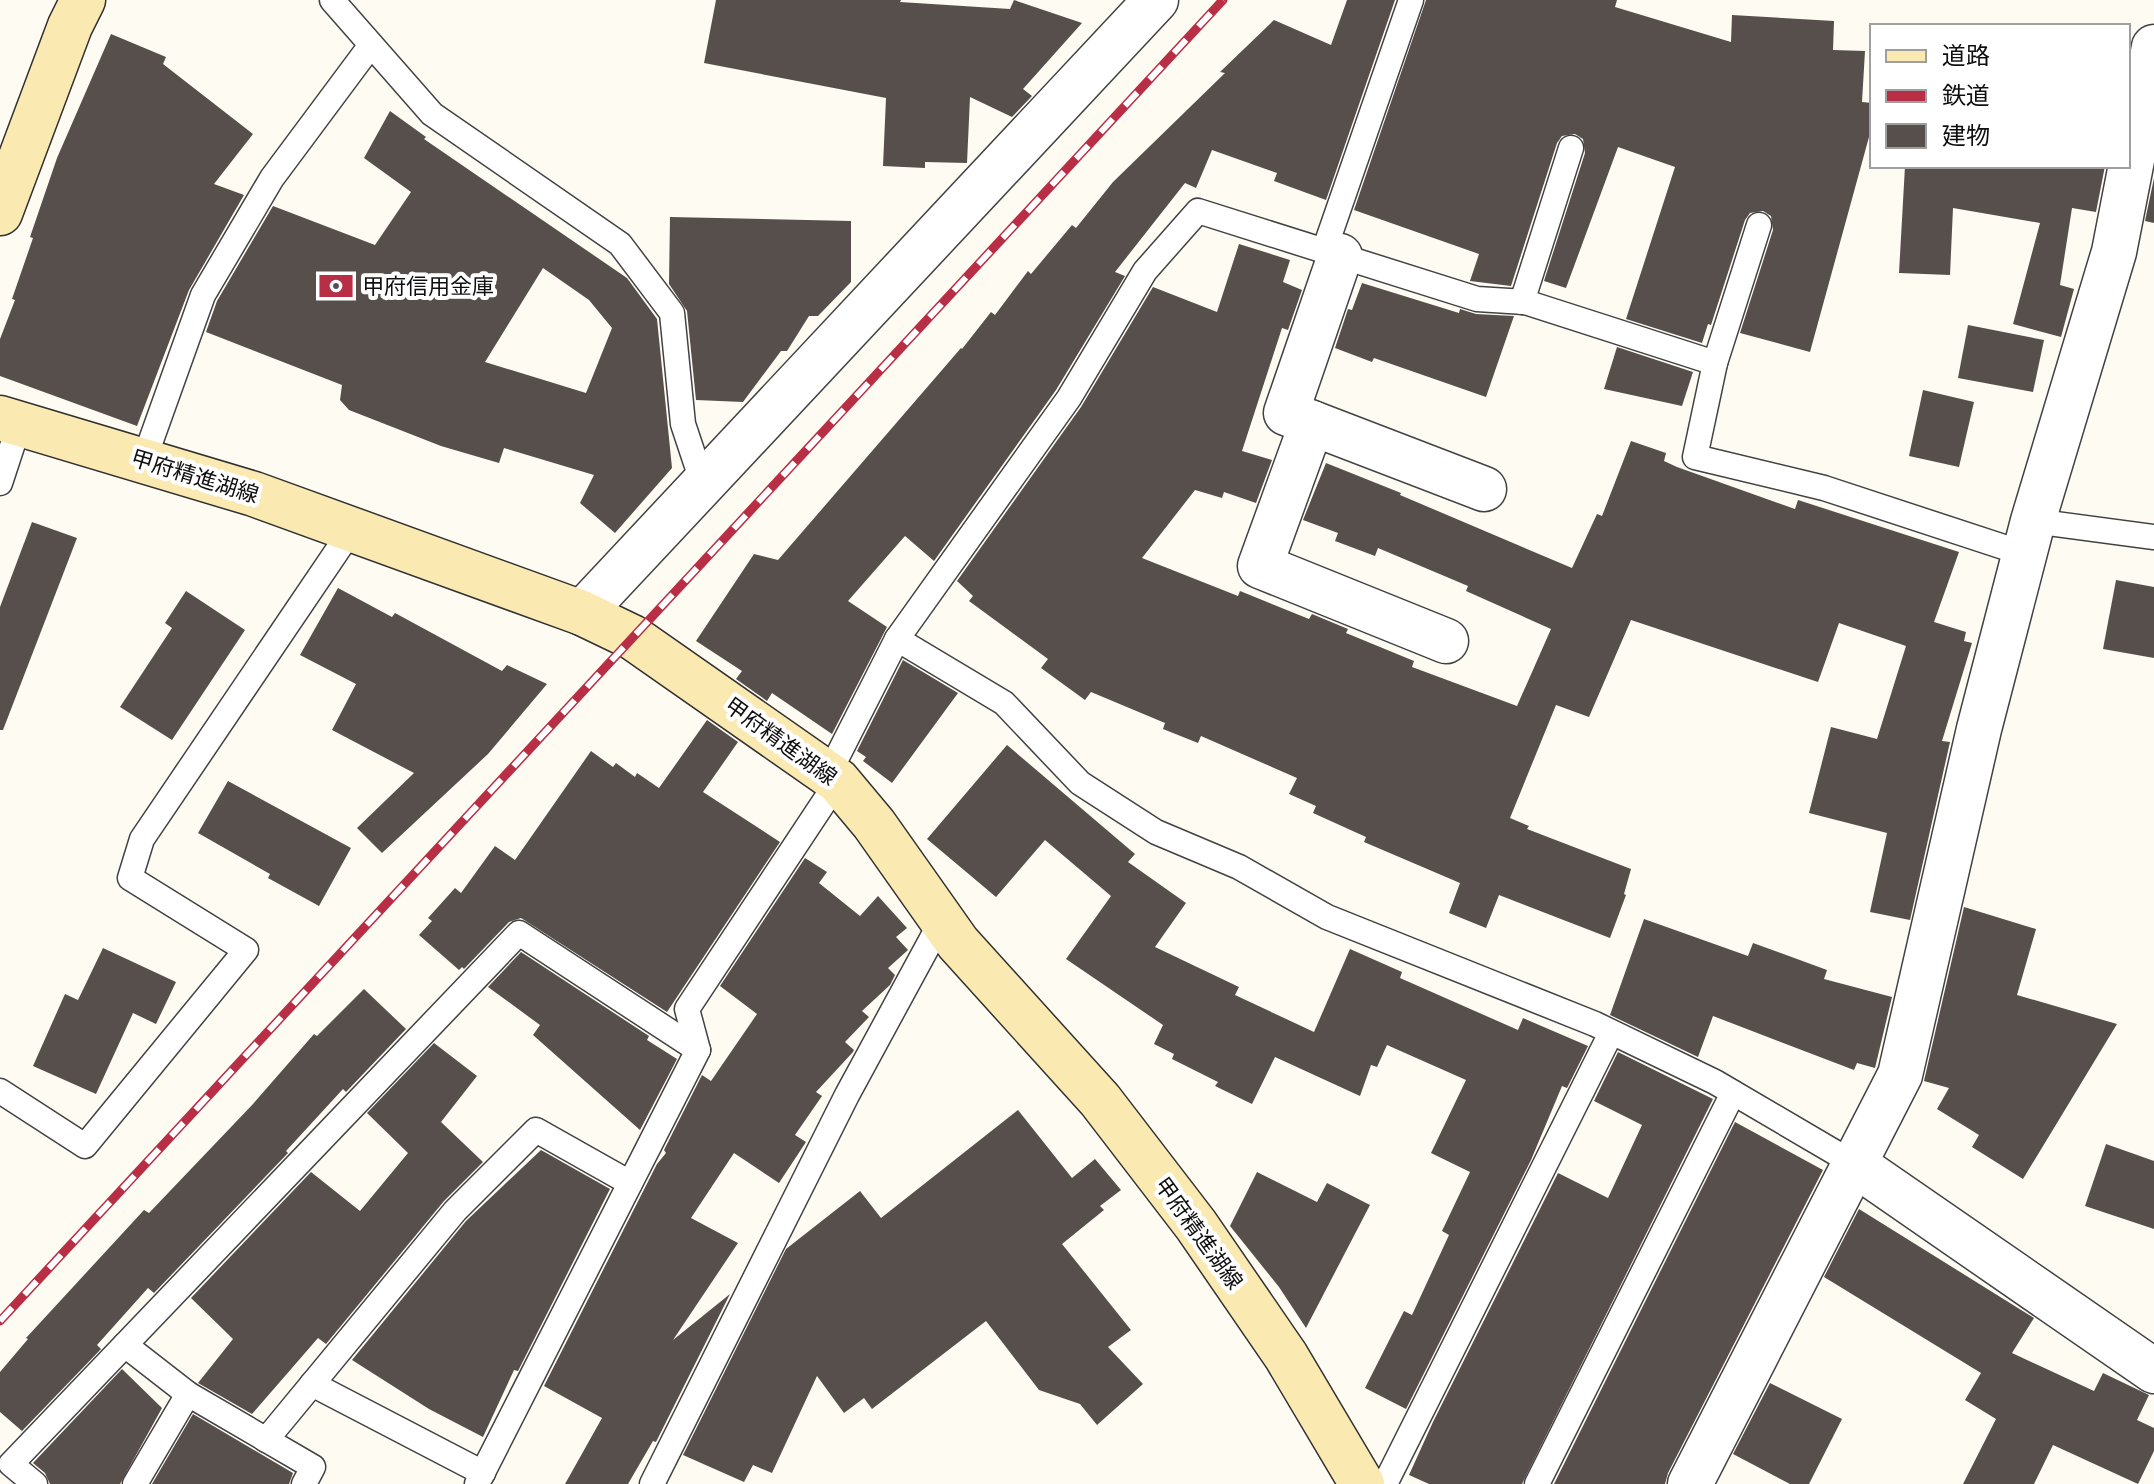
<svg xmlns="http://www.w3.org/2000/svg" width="2154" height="1484" viewBox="0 0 2154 1484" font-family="Merriweather,'Noto Sans JP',serif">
<rect width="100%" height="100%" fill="#fefbf3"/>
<g fill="#574f4c" fill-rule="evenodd">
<path d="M716,0H901L900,2L1010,9L1014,0L1082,23L1023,89L1032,96L1012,117L970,97L967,163L925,162V168L883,166L886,98L704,63Z"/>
<path d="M1347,0H1395L1326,200L1274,181L1277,173L1212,150L1196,188L1185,183L1115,272L1125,276L1056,390L934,561L905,536L848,601L887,627L832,734L772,693L767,701L736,679L742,671L696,641L754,554L778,560L961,348L962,349L991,312L995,315L1028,271L1031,274L1072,225L1076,228L1113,182L1225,73L1220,72L1274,20L1331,45Z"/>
<path d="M1426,0H1617L1615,7L1731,42L1732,15L1834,21L1833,50L1865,51L1862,102L1872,103V126L1810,352L1740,333L1773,230L1771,216L1763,211L1750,213L1745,220L1711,325L1708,324L1702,343L1626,319L1675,167L1618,147L1566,288L1544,281L1585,153L1583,139L1575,134L1562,136L1557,143L1511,286L1470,281L1479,254L1354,210Z"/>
<path d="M111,34L166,57L163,64L253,134L214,184L244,195L189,290L137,426L0,376V339L15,300L12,299L33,238L30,237L57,158Z"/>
<path d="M390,111L426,137L424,139L627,278L657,319L672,468L615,533L580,503L594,475L504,448L499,463L441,446L349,410L340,400L342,385L206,332L217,301L273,206L375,245L411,192L364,158ZM543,268L589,300L612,328L586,393L485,362Z"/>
<path d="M1905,166H2105L2096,212L2072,208L2060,285L2074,289L2061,337L2013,324L2040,223L1953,208L1950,275L1899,273Z"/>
<path d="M2154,178V223L2145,221Z"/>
<path d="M670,217L851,221V282L818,316H809L787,351H781L743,402L696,400L687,311L669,284Z"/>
<path d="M1239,244L1290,260L1283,282L1302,290L1288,330L1282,328L1242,451L1272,460L1256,503L1224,492L1222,498L1195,490L1142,558L1238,596L1240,591L1309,619L1312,614L1348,629L1346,633L1414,661L1412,667L1517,706L1551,629L1466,591L1468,586L1378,548L1375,556L1335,541L1338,533L1303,520L1326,463L1401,493L1400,495L1572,568L1597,514L1602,516L1631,441L1666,453L1664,461L1677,467L1795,509L1798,500L1959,552L1934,622L1966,632L1964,641L1972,643L1942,741L1950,742L1910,920L1870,912L1887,833L1809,813L1831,727L1877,739L1906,646L1839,623L1818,682L1631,620L1589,717L1556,705L1510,818L1529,826L1527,829L1631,869L1624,894L1626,895L1610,938L1499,895L1486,928L1449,913L1460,883L1364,842L1366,837L1313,813L1316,806L1289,794L1297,778L1201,736L1198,743L1163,729L1165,723L1091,692L1085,700L1041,668L1048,659L969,601L973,596L957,581L1081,407L1153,287L1217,312Z"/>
<path d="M1362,283L1459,313L1460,309L1476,314L1514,316L1486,397L1374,358L1372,362L1335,348L1348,309L1352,310Z"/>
<path d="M1968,325L2044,340L2033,392L1958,378Z"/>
<path d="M1617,347L1693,372L1682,406L1604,389Z"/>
<path d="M1923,390L1974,402L1959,467L1909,456Z"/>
<path d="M32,522L77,538L3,730H0V607Z"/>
<path d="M2116,580L2154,587V658L2103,649Z"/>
<path d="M338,588L392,617L395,613L502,671L507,665L547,684L488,754L382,853L357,828L414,773L332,730L356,684L300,655Z"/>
<path d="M186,591L245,630L172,740L120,707L172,628L165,623Z"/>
<path d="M903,660L958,693L892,783L863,761L866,757L857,751Z"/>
<path d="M707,720L738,742L703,792L780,842L667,1012L521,918L509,922L464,969L462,967L459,970L419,935L432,921L428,918L455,888L461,893L495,846L515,860L591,751L613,767L616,763L635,777L637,773L659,788Z"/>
<path d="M1007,745L1135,854L1128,862L1186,903L1155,947L1239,987L1235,995L1314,1032L1350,949L1402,972L1400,978L1518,1030L1523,1018L1588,1046L1567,1088L1562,1086L1531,1160L1406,1409L1365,1388L1404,1311L1412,1315L1449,1235L1442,1231L1470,1172L1431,1153L1466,1080L1387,1045L1377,1067L1371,1065L1360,1096L1275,1057L1252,1104L1215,1086L1218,1082L1172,1059L1174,1054L1154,1044L1163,1025L1066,959L1111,896L1045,840L996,897L927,839Z"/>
<path d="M228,781L351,848L319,906L268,878L270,874L198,833Z"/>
<path d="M805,858L827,872L819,883L860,916L878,896L907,928L896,937L908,950L888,968L895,975L890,985L862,1011L869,1017L845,1042L854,1050L853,1052L816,1092L822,1096L795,1135L806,1142L779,1183L734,1153L691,1218L738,1243L673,1340L730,1294L656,1442L653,1441L628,1484H565L602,1418L544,1386L657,1164L666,1153L664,1150L702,1075L711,1081L757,1014L720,986Z"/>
<path d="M1964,907L2036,929L2017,995L2117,1024L2023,1179L1972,1147L1979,1135L1937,1109L1949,1088L1924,1081Z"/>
<path d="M1644,919L1748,956L1753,943L1827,970L1824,979L1892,997L1875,1068L1857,1063L1854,1070L1713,1016L1698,1057L1610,1015Z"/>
<path d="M103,948L176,982L156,1024L133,1013L96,1094L33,1066L65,994L78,1000Z"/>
<path d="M521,952L649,1036L647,1040L677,1059L640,1130L533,1035L540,1025L488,987Z"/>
<path d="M364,989L406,1029L346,1092L343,1089L286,1151L288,1153L154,1293L148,1288L97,1345L101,1349L22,1431L0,1412V1372L28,1339L26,1338L144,1210L149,1213L253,1104L314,1034L317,1036Z"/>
<path d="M434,1043L477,1076L441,1122L483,1162L444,1201L326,1344L318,1338L252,1414L198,1383L233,1339L191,1298L311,1172L360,1211L408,1153L367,1113Z"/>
<path d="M1618,1052L1713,1099L1522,1484H1429L1409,1475L1433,1422L1558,1173L1608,1198L1642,1125L1594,1101Z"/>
<path d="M1018,1110L1072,1178L1095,1159L1121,1190L1100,1206L1104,1210L1062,1244L1131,1330L1108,1347L1143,1384L1097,1425L1080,1404L1039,1390L986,1321L872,1409L864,1398L844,1413L817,1376L772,1473L753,1465L744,1482L683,1455L786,1249L860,1191L881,1218Z"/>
<path d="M1735,1122L1823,1170L1668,1473L1665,1484H1554Z"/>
<path d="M2106,1144L2154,1161V1229L2085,1206Z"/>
<path d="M541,1150L610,1189L518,1371L514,1370L483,1437L429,1409L352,1360L466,1221Z"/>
<path d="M1257,1172L1317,1202L1327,1183L1370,1205L1306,1328L1279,1287L1230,1226Z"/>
<path d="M1859,1209L2034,1318L2012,1353L2094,1391L2103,1373L2149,1395L2137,1420L2154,1428V1451L2138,1484L2053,1445L2034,1484H1963L1996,1419L1965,1400L1981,1373L1824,1277Z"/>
<path d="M122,1369L162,1408L120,1484H50L45,1473L33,1463Z"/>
<path d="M1770,1383L1842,1419L1809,1484H1790L1733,1454Z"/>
<path d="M193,1414L293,1473L289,1484H152Z"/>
</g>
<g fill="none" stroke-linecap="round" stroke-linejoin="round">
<g stroke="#424242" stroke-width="27">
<g id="lane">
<path d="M332,0L432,114L620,244L672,313L683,424L703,484"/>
<path d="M1324,251L1411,0"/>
<path d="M1522,302L1571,148"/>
<path d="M1715,363L1759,225"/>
<path d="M144,460L203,295L272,178L371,45"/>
<path d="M0,483L19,425"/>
<path d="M2033,521L2154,537"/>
<path d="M897,639L1004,703L1080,783L1156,832L1239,867L1327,917L1595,1024L1715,1082L1853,1163"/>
<path d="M829,773L897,639L1069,398L1145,271L1198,211L1477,299L1525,302L1715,363L1695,457L1824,488L2025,554"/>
<path d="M0,1091L85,1146L246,950L130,878L142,839L352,529"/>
<path d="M125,1345L188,1394L313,1467L304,1484"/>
<path d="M312,1384L483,1473"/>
<path d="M266,1440L455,1211L536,1130L630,1183"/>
<path d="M35,1484L11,1464L519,933L698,1050"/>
<path d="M135,1484L188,1394"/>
<path d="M477,1484L698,1050L687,1009L838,781"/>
<path d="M652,1484L847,1095L942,920"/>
<path d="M1385,1484L1611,1033"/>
<path d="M1537,1484L1733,1093"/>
</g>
</g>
<g stroke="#424242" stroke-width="47">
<g id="street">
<path d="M1340,256L1286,413L1484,489"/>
<path d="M1312,423L1260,566L1446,641"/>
<path d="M582,613L1156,0"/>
<path d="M1853,1163L2154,1371"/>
<path d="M1690,1484L1900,1075L1979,729L2033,521L2114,252L2154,47"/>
</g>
</g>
<g stroke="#313131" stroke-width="47">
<g id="secondary">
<path d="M0,213L70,26L83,0"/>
<path d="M0,418L254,494L582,613L632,637L838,781L874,824L958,943L1100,1100L1196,1225L1286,1356L1362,1484"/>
</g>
</g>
<use href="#lane" stroke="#fff" stroke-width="24"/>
<use href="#street" stroke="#fff" stroke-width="44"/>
<use href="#secondary" stroke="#faeab2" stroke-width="44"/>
<g stroke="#b82f45" stroke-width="9">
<path id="rail" d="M0,1321L1223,0"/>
</g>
<use href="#rail" stroke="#fff" stroke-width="6" stroke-dasharray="18" stroke-linecap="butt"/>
</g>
<defs>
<g id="bank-bare" transform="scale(2.76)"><path d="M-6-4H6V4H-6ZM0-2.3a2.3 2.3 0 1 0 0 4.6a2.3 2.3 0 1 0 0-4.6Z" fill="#b82f45" stroke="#fff" stroke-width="2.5" paint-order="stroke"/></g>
</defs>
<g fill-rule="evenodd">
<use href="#bank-bare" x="336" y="286"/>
</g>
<g text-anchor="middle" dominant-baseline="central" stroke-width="8" stroke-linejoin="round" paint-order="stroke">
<g font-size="22" fill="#0f0f0f" stroke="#fff" text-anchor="start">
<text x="362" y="286">甲府信用金庫</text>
</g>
<g font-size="22" fill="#0f0f0f" stroke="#fff">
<text transform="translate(195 476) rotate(17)">甲府精進湖線</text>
<text transform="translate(781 741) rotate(36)">甲府精進湖線</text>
<text transform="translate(1199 1233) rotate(54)">甲府精進湖線</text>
</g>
</g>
<rect x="1870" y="24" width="260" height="144" fill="#ffffff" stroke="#9f9f9f" stroke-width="2"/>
<rect x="1886" y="50" width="40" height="12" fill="#faeab2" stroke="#9f9f9f" stroke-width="2"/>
<text x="1942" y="64" font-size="24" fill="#0f0f0f">道路</text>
<rect x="1886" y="90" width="40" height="12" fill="#b82f45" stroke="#9f9f9f" stroke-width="2"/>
<text x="1942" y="104" font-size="24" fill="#0f0f0f">鉄道</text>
<rect x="1886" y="124" width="40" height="24" fill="#574f4c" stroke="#9f9f9f" stroke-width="2"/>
<text x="1942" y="144" font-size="24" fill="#0f0f0f">建物</text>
</svg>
